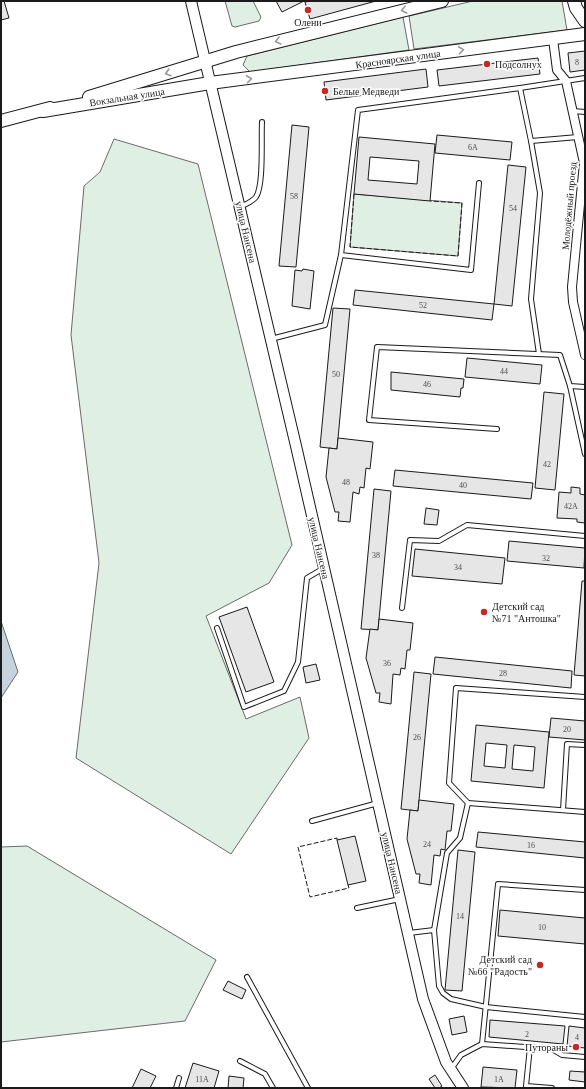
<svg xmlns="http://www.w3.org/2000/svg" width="586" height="1089" viewBox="0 0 586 1089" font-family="'Times New Roman',serif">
<rect width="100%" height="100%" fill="#fff"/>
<g fill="#e0efe3" stroke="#6a6a6a">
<path d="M225,1H253L261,17L259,21L235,27L232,26Z"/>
<path d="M473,1H562L567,30L414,49L409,16Z"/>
<path d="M403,17L409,50L250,72L243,65L247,56Z"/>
<path d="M114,139L198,164L292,545L269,583L206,616L246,719L300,697L309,738L231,854L76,758L99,563L71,335L84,186L100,172Z"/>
<path d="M354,194L462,203L458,256L350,247Z"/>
<path d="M27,846L216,960L185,1021L1,1042V847Z"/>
</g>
<path fill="#c6d2dc" stroke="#6a6a6a" d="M1,621L18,672L1,698Z"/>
<g fill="#e6e6e6" stroke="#1a1a1a" fill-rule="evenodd">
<path d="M1,1H4L9,18L1,20Z"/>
<path d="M276,1H304L282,12Z"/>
<path d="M310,1H376L310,19L305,2Z"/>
<path d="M585,51V70L570,72L568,53Z"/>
<path d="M538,58L540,74L439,86L437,70Z"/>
<path d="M426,69L428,87L326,100L324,82Z"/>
<path d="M292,125L309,127L296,267L279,266Z"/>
<path d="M437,135L512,142L510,160L435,153Z"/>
<path d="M359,137L435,144L430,201L354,194ZM370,157L419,161L417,184L368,180Z"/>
<path d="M508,165L526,167L512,306L494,304Z"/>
<path d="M303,269L314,271L310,309L292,306L295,270L302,271Z"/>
<path d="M355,290L494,304L492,320L353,305Z"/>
<path d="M333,308L350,309L337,449L320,447Z"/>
<path d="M467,358L542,365L540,384L465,377Z"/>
<path d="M391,372L464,379L463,388H461L460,397L391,390Z"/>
<path d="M544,392L564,394L555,490L535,488Z"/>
<path d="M338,438L373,442L370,469L366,468L364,488L360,487L359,494L353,492L350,522L338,521L339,512H335L326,477L329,448L337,449Z"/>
<path d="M395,470L533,483L531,499L393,486Z"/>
<path d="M571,487L580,488V494L585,495V523L577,522V519L557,518L559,492L571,493Z"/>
<path d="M374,489L391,491L378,630L361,629Z"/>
<path d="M426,508L439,510L437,525L424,524Z"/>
<path d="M509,541L585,548L584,568L507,561Z"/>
<path d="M415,549L505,558L502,584L412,576Z"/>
<path d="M582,581H585V676L574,675Z"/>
<path d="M247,607L274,682L246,692L219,617Z"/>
<path d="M379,619L413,623L410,650H407L405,669L401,668L400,675L393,674L391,704L379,702L380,693H376L366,658L370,629L378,630Z"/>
<path d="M435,657L572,671L571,688L433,674Z"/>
<path d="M316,664L320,680L306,683L303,667Z"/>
<path d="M414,672L431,674L418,811L401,809Z"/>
<path d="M551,718L585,721V740L549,737Z"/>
<path d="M476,725L549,732L544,788L471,781ZM486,743L507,745L505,768L484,766ZM514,745L535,747L533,771L512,769Z"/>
<path d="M419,800L454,804L451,831H447L445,850L441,849L440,856L434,855L431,885L419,883L420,874H416L407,839L410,810L418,811Z"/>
<path d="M478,832L585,842V858L476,847Z"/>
<path d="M355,836L366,881L348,885L337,840Z"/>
<path d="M458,850L475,852L462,991L445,990Z"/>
<path d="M500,910L585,918V944L498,936Z"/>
<path d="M228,981L246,990L242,999L223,990Z"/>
<path d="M464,1016L467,1032L452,1035L449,1019Z"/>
<path d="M490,1020L565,1026L563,1044L489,1037Z"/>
<path d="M569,1026L585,1028V1048L567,1046Z"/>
<path d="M193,1063L219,1071L214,1088H185Z"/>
<path d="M483,1067L517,1070L515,1088L481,1087Z"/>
<path d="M141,1069L156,1076L150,1088H132Z"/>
<path d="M570,1071L585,1072V1082L569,1080Z"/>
<path d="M435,1075L442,1086L439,1088H435L429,1079Z"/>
<path d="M229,1076L244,1078L243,1088H228Z"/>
</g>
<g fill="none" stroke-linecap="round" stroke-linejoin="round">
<g stroke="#1a1a1a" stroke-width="6">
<g id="service">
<path d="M520,88L585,78"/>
<path d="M573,111L585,112"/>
<path d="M531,141L540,193L531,299L539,354"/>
<path d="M479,183L471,270L341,255L358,110L520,88L531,141L578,137"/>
<path d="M240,207C246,204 252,202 256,197C264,185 261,138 262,122"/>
<path d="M271,339L325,325L341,255"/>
<path d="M570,386L585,454"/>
<path d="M497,429L369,420L377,347L560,355L570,386L585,387"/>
<path d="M402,608L410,540L439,541L467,525L585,536"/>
<path d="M217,628L244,707L284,691L298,662L307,578L324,568"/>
<path d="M585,697L456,688L449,783L468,803L585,812"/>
<path d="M563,810L567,744L585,745"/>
<path d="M312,821L378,803"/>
<path d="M357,908L400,899"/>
<path d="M434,930L447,853L460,838L468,803"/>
<path d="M409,933L434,930L439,986L443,993L451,999L486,1007L585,1017"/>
<path d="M247,977L308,1088"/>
<path d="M482,1044L498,884L585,890"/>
<path d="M530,1047L526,1086L552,1088"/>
<path d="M240,1061L265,1074L273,1088"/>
<path d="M451,1069L461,1055L482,1044L552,1049L562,1055L585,1057"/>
<path d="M176,1088L179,1078"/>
</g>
</g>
<g stroke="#1a1a1a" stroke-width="10">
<path id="minor" d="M553,39L557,70L566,81L584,163L572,287L573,302L585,355"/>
</g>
<g stroke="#1a1a1a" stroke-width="12">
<path id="tertiary" d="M191,1L296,446L423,999L446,1062L463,1088"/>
</g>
<g stroke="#1a1a1a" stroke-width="14">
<g id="secondary">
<path d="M574,1L576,8L585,21"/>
<path d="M89,97L236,52L442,1"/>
<path d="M43,111L210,83L585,34"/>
<path d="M1,121L50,108"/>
</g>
</g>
<use href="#service" stroke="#fff" stroke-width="4"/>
<use href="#minor" stroke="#fff" stroke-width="8"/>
<use href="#tertiary" stroke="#fff" stroke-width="10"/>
<use href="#secondary" stroke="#fff" stroke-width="12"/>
<g stroke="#1a1a1a" stroke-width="1" stroke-dasharray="5 2" stroke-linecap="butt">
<path d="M354,194L350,247L458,256L462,203L430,201"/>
<path d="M337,840V838L298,847L310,897L349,888L348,885"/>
</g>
</g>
<defs><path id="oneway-chevron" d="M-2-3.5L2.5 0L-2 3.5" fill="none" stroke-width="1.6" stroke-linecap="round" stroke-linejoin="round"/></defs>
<g stroke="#989898">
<use href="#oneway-chevron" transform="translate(404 10) rotate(166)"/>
<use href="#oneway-chevron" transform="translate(278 41) rotate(166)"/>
<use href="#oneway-chevron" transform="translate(461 50) rotate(-8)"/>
<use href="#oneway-chevron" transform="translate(168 73) rotate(163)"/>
<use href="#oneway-chevron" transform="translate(249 79) rotate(-8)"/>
</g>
<g fill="#c62828" stroke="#fff" stroke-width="1.5">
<circle cx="308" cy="10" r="4"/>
<circle cx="487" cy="64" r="4"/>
<circle cx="325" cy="91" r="4"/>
<circle cx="484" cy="612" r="4"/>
<circle cx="540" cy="965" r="4"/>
<circle cx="576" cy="1047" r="4"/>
</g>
<g text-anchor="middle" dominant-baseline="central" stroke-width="3" stroke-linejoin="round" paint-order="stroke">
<g font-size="8" fill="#4d4d4d">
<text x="577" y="62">8</text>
<text x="473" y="147">6А</text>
<text x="294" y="196">58</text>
<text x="513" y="208">54</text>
<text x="423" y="305">52</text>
<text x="504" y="371">44</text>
<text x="336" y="374">50</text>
<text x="427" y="384">46</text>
<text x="547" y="464">42</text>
<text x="346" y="482">48</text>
<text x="463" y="485">40</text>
<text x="571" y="506">42А</text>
<text x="376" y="555">38</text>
<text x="546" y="558">32</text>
<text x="458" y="567">34</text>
<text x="387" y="663">36</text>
<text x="503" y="673">28</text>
<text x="567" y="729">20</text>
<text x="417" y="737">26</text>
<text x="427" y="844">24</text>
<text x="531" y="845">16</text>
<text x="460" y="916">14</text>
<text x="542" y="927">10</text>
<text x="527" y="1034">2</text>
<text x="577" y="1037">4</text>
<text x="202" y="1079">11А</text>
<text x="499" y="1079">1А</text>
</g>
<g font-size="10" fill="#1a1a1a" stroke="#fff" text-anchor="start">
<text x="308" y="22" text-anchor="middle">Олени</text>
<text x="495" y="64">Подсолнух</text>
<text x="333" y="91">Белые Медведи</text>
<text x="492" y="606">Детский сад<tspan x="492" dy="12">№71 "Антошка"</tspan></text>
<text x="532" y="959" text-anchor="end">Детский сад<tspan x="532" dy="12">№66 "Радость"</tspan></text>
<text x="568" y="1047" text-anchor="end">Путораны</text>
</g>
<g font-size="10" fill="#1a1a1a" stroke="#fff">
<text transform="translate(398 59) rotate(-8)">Красноярская улица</text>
<text transform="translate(127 97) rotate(-9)">Вокзальная улица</text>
<text transform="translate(569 206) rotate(-85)">Молодёжный проезд</text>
<text transform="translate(246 232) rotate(77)">улица Нансена</text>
<text transform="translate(319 548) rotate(77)">улица Нансена</text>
<text transform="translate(392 863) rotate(77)">улица Нансена</text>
</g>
</g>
<rect width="586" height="1089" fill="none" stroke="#1a1a1a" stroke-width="4"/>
</svg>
